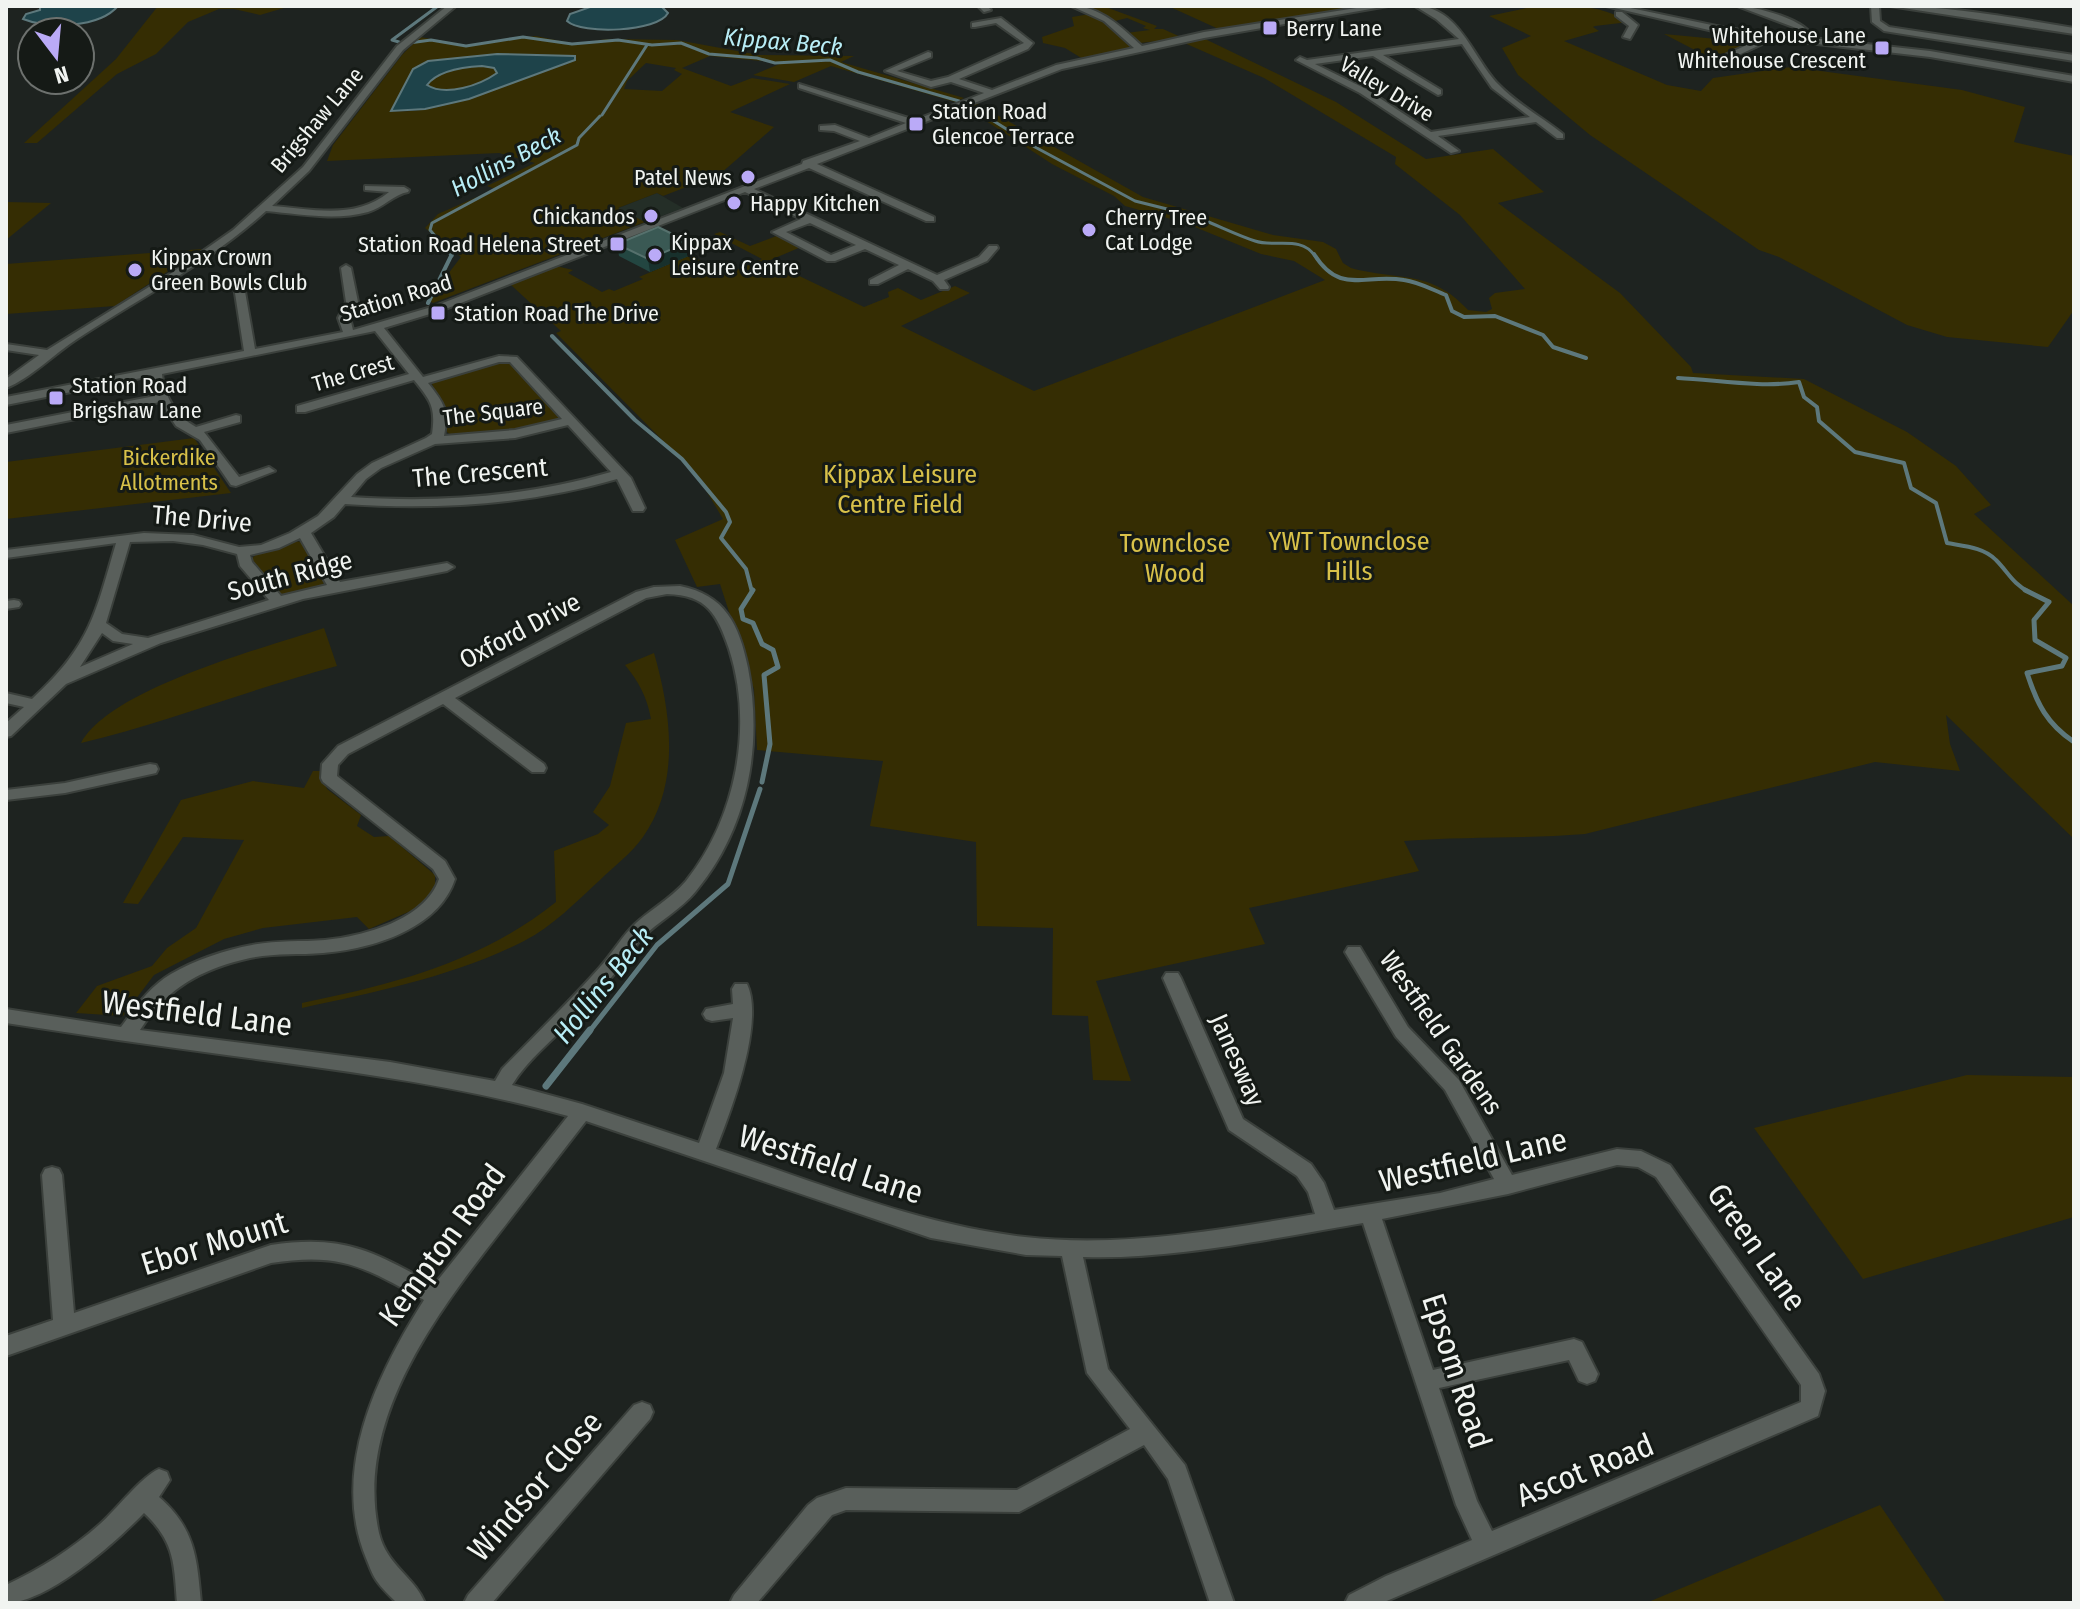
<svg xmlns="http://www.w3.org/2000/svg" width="2080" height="1609" viewBox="0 0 2080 1609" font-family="'Fira Sans Condensed',sans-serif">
<rect width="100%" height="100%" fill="#1e2320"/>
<path fill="#242e27" d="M657,193L683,208L645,222L616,209Z"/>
<g fill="#352d03" fill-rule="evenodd">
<path d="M158,6L284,8L260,15L234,9H219L188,22L156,54L117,74L37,143H24L116,59Z"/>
<path d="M1079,6H1103L1157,26L1154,29H1163L1183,38L1140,43L1126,33L1150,30L1143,28L1146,26L1127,18L1115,21L1124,28L1120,30L1110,18Z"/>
<path d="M1168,6H1372L1223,31Z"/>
<path d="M1536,6C1573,6 1595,3 1629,22L1595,26L1593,27L1599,31L1564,41L1667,85L1701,91L1713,78L1791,67L1962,90L2025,107L2014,142L2074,156V310L2048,347L1947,337L1907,325L1779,257L1759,250L1590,135L1518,75L1502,48L1531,36L1489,16Z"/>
<path d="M1090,14L1103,19L1130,46L1128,48L1083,59L1065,48L1043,43L1042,37L1074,26L1072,17Z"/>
<path d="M1664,34L1759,43L1716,61Z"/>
<path d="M536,36L575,44L607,39L677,40L759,55L854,56L841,62L964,98L955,102L831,66L794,82L753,75L782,63L710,56L682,68L731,86L752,78L790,84L730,112L774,127L720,174L663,196L657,193L618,208L645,222L433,303L428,300L461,257L425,228L438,214L495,189L487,186L535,163L499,153L327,161L333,145L402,55L420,37L465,45ZM497,54L558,55L568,64C508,77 454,115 391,111L413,69L428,61ZM646,63L676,68L674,70L682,74L662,91L624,89L627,81Z"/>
<path d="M1203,38L1336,102L1426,159L1493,149L1544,192L1498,203L1620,293L1691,367L1693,373L1804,379L1907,432L1956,466L1991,505L1974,514L2074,606V839L1946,715L1950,744L1960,771L1875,762L1585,834C1524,839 1464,836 1404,841L1419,871L1249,908L1265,944L1096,981L1131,1081L1093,1080L1088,1016L1052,1015L1053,928L977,926L976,842L870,826L883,761L757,750L754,689L720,584L697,587L675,540L723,519L701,482L703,481L556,333L561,331L511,285L556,266L573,270L568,273L602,292L609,289L614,291L643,279L639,277L691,255L725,275L762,259L714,234L720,232L750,246L779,235L801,247L768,261L864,307L889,297L888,292L898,288L921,300L955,286L970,293L901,326L1034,391L1325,280L1294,261L1261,254L1185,223L1125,206L1114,196L1052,164L963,106L974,102L1143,197L1273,235L1323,242L1336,249L1343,263L1351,268C1398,281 1431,269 1468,310L1486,312L1492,309L1489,298L1495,293L1525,289L1460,215L1395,164L1396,157L1264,78L1182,42Z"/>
<path d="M482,66L494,68L497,73C480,85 446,97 427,85C438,70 464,67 482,66Z"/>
<path d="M6,202L51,203L6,240Z"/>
<path d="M202,249L115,306L6,314V264Z"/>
<path d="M500,360H509L561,419L517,431L452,436L447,432L445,411L431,382Z"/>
<path d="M194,438L231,493L6,519V462Z"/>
<path d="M291,541L304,542L325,581L321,588L283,596L250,560L258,553Z"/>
<path d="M324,628L337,666C251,689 168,722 81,743C111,688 264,648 324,628Z"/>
<path d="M654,653C671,712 681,783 643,837C632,853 614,866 600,880C577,901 552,927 524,941C456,976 376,992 302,1008V1003C395,984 481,962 556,902L554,851L598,834L609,825L593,812L610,786L626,723L651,719C647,697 639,682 625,665Z"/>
<path d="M313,771H320L327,789L361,815L357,826L374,837L389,836L435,875V891L422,906L369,929L357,917L263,928L224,939L154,975L123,1016L76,1013L97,986L152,966L167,948L196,928L244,840L183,837L138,904L123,903L181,800L253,781L304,788Z"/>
<path d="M1967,1075L2074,1077V1217L1863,1279L1754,1128Z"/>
<path d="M1880,1505L1946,1603H1646Z"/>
</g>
<g fill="#1e434a" stroke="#5d787c" stroke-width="2" fill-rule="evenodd">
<path d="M40,6H118C99,28 49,29 23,19L26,14L40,10Z"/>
<path d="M593,6H661L668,13C658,32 582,35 567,21L570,14Z"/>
<path d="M497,54L575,56V60L469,99L425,109L391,111L413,69L428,61ZM482,66L494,68L497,73C480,85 446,97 427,85C438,70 464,67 482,66Z"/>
</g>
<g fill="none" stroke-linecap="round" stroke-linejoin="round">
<g stroke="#5d787c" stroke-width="3">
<path d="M399,42L392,40L438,6"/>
<path d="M409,43L431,40L466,46L523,37L572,44L618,40L652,45L681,43L709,54L757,58L775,63L830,60L858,72L959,101"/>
<path d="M968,105L1035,147L1135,201L1191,215"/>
<path d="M602,115L647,45"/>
<path d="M1201,219C1219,226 1237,235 1255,241C1275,248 1301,235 1315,256"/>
<path d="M452,256L430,230L432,223L577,145L579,138L600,116"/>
</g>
<g stroke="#5d787c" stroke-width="4">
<path d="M1314,254C1340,296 1365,273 1404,280C1419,282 1433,290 1446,295L1452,311L1464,317L1495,316L1543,335L1553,347L1586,358"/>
<path d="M428,303L452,254"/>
<path d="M552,336L635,420L682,459L726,512L730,522L721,538L746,569L752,592"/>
<path d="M1678,378C1718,380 1760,388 1799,382L1804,397L1817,407L1819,421L1855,452L1904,463L1911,488L1936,503L1947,543C1963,546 1984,547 1996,560C2008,572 2013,584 2029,592"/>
</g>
<g stroke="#5d787c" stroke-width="5">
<path d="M753,590L741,609L743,619L753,623L762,644L773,650L778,667L764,675L770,744L762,782"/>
<path d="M2025,590L2049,602L2034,620L2035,640L2066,658L2062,666L2027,673C2037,704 2047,724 2074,742"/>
<path d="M589,1032L657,945L728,884L760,789"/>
</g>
<path stroke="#5d787c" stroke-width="7" d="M546,1086L590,1030"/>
<g stroke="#3b403c" stroke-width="4">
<g id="minor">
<path d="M447,6H456L403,50L309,171L272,206C312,209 356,220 389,192L365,190V186L404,187L409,190L408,192C394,194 383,208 368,212C335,221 300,214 266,211C209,263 141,297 77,339C54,354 31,378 6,388V379L39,355L6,350V344L47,350L170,274L233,230L303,167L397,46Z"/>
<path d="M978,6H987L991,10L984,12Z"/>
<path d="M1071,6C1101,6 1121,27 1142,46L1204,32L1369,6H1388L1204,38L1062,69L817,164L934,217V221H926L809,168L754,189L937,275L979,257L989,246H997L998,248L987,261L944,280L949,287L948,289H940L933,281L908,269L878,284H870V280L899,265L865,249L835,261H827L772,232L801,219L745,192L443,310L384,328L423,377L499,356L517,357L631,478L645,508L643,511H633L617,479C527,505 438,510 345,504L334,517L311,533L340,582L447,563L454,567L447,571L303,599L161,643L66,684L11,736L6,737V723L24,707L6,703V693L32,699C90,646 95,615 116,543L6,558V550L144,533L193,535L239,547L261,545L290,533L318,516L357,474L372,463L426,438L432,434C436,406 430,400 414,380L305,412H297V406L409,374L375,331L162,374C164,396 176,416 196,427L236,415L240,416V422L204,432L239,477L269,467L275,471L236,486L231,485L200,440L176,426L160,402L6,433V425L155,396L152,391L151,376L6,405V397L244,351L233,280L238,277L243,280L255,349L343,332L338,318L346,302L341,268L346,265L351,268L358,302L350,318L353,330L435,306L802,164L803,161L860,141L834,131L820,130V126L835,125L869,138L906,123L799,88V84L915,120L984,93L951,82L931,87L885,71L928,52L931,53V57L897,71L931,81L948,77L1024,43L996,23L975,27H972V23L1001,18L1033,43L1028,49L959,79L992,90L1056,65L1134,48L1104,21ZM810,223L856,245L831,255L786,232ZM499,362H510L562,419L515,430L444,436C449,410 444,403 428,383ZM568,425L611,472C525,497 440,503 351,497L366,479L381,468L435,444L515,438ZM300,538L327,585L281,596L252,562L250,555L279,548ZM173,541L203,545L237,554L240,566L269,600L148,638L122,634L106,623L130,542ZM102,633L113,641L133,644L80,667Z"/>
<path d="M1415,6C1459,6 1473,58 1498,84C1516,103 1543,118 1563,134V138H1557L1536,122L1438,136L1459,151L1451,153L1360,93L1296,60L1300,57L1307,60L1459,39L1436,19ZM1462,44L1492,88L1530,117L1431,132L1366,89L1315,64L1373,56L1438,95L1441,94V90L1383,55Z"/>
<path d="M1606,6H1621L1726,28L1803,37V33L1796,28L1737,6C1754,6 1809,20 1812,38L1930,51L2074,76V82L1930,57L1773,39L1717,65L1713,62L1714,60L1762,38L1726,34Z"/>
<path d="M1871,6H1879L1880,21L1889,27L2074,55V61L1884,31L1872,22Z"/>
<path d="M1890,6C1952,6 2013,18 2074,28V34Z"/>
<path d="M1616,12H1622L1638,25L1630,39L1623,37L1629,26L1616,16Z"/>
<path d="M680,586C725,595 739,624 748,668C763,746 748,828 696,891C681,910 658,921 641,939C632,950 625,962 615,973C602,989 588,1003 574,1018C554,1039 527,1060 512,1085L582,1104L699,1143L724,1073L733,1018L712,1021L706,1019L703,1014L706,1009L733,1004L732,989L735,984H747C765,1022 731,1111 716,1149C817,1182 918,1225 1025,1237C1121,1248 1221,1230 1315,1214L1308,1192L1297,1176L1229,1130L1163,978L1166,973H1178L1181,978L1243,1119L1311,1164L1324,1183L1334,1210L1440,1193L1494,1179L1445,1090L1396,1037L1345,952L1348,947H1360L1408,1027L1459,1080L1512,1175L1617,1149L1641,1151L1670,1165L1819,1374L1825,1391L1818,1416L1382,1603H1345L1349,1595L1386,1576L1472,1540L1456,1505L1363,1223C1274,1238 1174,1260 1083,1257L1108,1369L1185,1465L1234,1603H1210L1168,1479L1144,1445L1019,1512L846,1510L832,1515L757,1603H730L734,1595L808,1505L817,1498L846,1488L1017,1490L1130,1429L1087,1373L1062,1256L1026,1255L931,1238L586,1121C557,1158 529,1195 500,1232C437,1313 354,1421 379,1533C387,1566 414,1576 425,1603H397C390,1596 382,1589 376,1580C372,1574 369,1565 366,1558C330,1471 377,1374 424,1300C364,1267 341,1252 271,1263L6,1356V1336L53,1320L42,1175L45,1169L52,1167L59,1169L62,1175L74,1313L271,1245C343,1234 373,1251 434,1285L568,1116C458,1085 347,1071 234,1056C158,1046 82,1035 6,1023V1009L121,1027C136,1007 149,987 171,974C195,960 225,950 252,945C276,940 301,942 325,940C364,936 425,920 439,879L433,869L323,782L321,778L322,764L338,746L636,592L654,587ZM667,594C707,595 717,614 729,649C754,726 736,818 686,881C670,900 647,911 630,929C619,941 611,955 600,967C569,1002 535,1035 502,1069L495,1081L390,1062L140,1030C167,988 201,969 250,958C274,953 299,955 323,953C372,949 439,929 455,879L445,861L337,776L338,765L348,754L443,704L532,772H544L546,768L544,764L455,698L646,598ZM1617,1165L1638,1167L1656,1177L1801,1385V1402L1492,1531L1477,1501L1439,1388L1569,1360L1579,1381L1587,1384L1595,1381L1598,1374L1582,1342L1574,1339L1433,1370L1382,1219L1508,1194Z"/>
<path d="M14,600L19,601L21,604L19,607L6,609V601Z"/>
<path d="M150,764L156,765L158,769L156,773L65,793L6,800V790L65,783Z"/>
<path d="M642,1402L650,1405L653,1412L650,1419L492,1603H464L468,1595L634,1405Z"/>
<path d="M159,1469L167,1472L170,1480L159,1497C195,1528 197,1558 201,1603H177C174,1564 175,1542 144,1513C115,1543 48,1603 6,1603V1585C40,1569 72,1549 100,1524C116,1510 142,1476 159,1469Z"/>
</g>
</g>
<use href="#minor" fill="#595f5b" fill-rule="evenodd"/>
</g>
<path fill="#234641" d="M689,242L691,255L650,272L619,256L617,244Z"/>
<path fill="#18302c" d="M689,242L691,255L650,272L648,259Z"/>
<path fill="#3a5954" stroke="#56716d" stroke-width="2" d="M658,227L689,242L648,259L617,244Z"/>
<g fill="#baaaf7" stroke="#151a16" stroke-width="3">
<rect x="1262" y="20" width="16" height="16" rx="4"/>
<rect x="1874" y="40" width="16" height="16" rx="4"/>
<rect x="908" y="116" width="16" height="16" rx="4"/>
<circle cx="748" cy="177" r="8"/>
<circle cx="734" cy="203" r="8"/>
<circle cx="651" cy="216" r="8"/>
<circle cx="1089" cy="230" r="8"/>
<rect x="609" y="236" width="16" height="16" rx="4"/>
<circle cx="655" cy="255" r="8"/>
<circle cx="135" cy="270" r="8"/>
<rect x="430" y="305" width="16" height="16" rx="4"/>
<rect x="48" y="390" width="16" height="16" rx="4"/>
</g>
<g text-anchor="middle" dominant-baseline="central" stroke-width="6" stroke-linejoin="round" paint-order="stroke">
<g font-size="22" fill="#f1f4f1" stroke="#151a16" text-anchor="start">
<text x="1286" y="28">Berry Lane</text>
<text x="1866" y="35" text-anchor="end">Whitehouse Lane<tspan x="1866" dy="25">Whitehouse Crescent</tspan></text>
<text x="932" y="111">Station Road<tspan x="932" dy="25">Glencoe Terrace</tspan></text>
<text x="732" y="177" text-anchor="end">Patel News</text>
<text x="750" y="203">Happy Kitchen</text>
<text x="635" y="216" text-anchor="end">Chickandos</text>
<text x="1105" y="217">Cherry Tree<tspan x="1105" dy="25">Cat Lodge</tspan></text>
<text x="671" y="242">Kippax<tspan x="671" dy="25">Leisure Centre</tspan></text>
<text x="601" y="244" text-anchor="end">Station Road Helena Street</text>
<text x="151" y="257">Kippax Crown<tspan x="151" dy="25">Green Bowls Club</tspan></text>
<text x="454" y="313">Station Road The Drive</text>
<text x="72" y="385">Station Road<tspan x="72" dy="25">Brigshaw Lane</tspan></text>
</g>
<g font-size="22" fill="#f1f4f1" stroke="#151a16">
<text transform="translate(1387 89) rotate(31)">Valley Drive</text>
<text transform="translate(317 120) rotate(-50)">Brigshaw Lane</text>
<text transform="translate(396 298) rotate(-17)">Station Road</text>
<text transform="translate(353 373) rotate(-16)">The Crest</text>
<text transform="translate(493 412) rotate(-7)">The Square</text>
</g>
<g font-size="22" fill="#d8c149" stroke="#151a16">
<text x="169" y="457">Bickerdike<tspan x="169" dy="25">Allotments</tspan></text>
</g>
<g font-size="24" font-style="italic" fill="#b8edf6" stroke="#151a16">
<text transform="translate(783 42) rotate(5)">Kippax Beck</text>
<text transform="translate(506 162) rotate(-28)">Hollins Beck</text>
</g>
<g font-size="26" fill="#f1f4f1" stroke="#151a16">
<text transform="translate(480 473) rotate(-5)">The Crescent</text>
<text transform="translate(202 519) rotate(5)">The Drive</text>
<text transform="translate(290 576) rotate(-15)">South Ridge</text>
<text transform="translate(520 631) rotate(-28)">Oxford Drive</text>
<text transform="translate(1441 1033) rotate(55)">Westfield Gardens</text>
<text transform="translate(1237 1060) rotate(66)">Janesway</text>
</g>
<g font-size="26" fill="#d8c149" stroke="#151a16">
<text x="900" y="474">Kippax Leisure<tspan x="900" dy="30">Centre Field</tspan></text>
<text x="1349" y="541">YWT Townclose<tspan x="1349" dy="30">Hills</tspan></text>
<text x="1175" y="543">Townclose<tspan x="1175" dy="30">Wood</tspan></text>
</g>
<g font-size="28" font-style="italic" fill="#b8edf6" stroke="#151a16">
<text transform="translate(603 985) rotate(-51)">Hollins Beck</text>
</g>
<g font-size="32" fill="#f1f4f1" stroke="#151a16">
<text transform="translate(197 1013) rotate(7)">Westfield Lane</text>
<text transform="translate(1473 1160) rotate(-13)">Westfield Lane</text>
<text transform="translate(831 1164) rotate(18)">Westfield Lane</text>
<text transform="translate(214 1243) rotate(-17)">Ebor Mount</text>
<text transform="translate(442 1245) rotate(-54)">Kempton Road</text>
<text transform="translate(1757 1247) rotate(55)">Green Lane</text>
<text transform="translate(1457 1371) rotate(72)">Epsom Road</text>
<text transform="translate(1585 1470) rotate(-22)">Ascot Road</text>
<text transform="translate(535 1486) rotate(-49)">Windsor Close</text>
</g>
</g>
<rect width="2080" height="1609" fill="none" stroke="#f1f4f1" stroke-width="16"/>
<g transform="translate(56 56) rotate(164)"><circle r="38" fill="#151a16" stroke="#6d716e" stroke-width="2"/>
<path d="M0-6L14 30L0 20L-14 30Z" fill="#baaaf7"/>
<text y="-12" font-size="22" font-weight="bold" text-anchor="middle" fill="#f1f4f1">N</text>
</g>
</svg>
